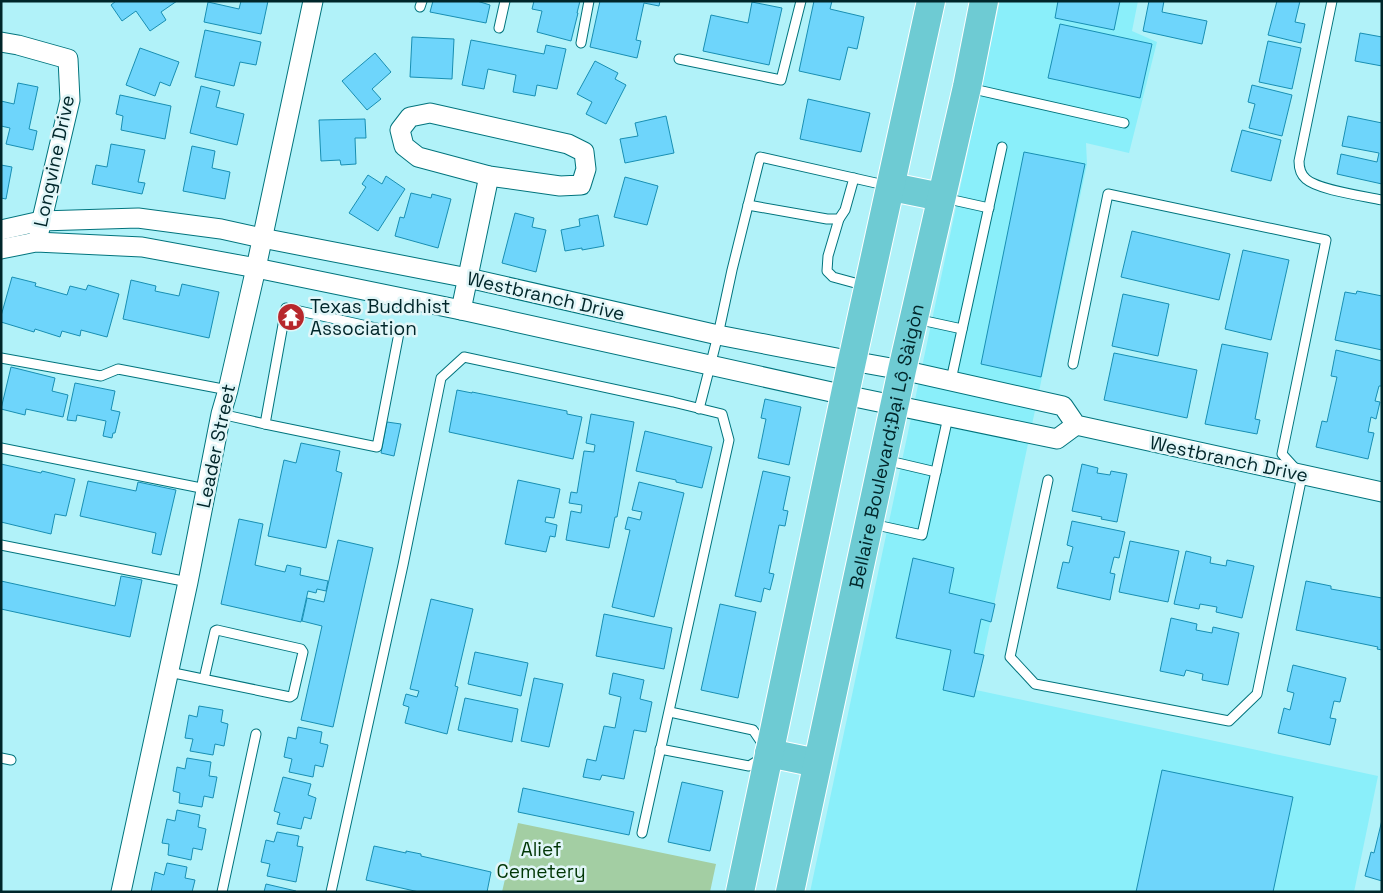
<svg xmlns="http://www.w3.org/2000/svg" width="1383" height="893" viewBox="0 0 1383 893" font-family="'Space Grotesk',sans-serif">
<rect width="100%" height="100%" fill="#b1f2f9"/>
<path fill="#8aeffa" d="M1000,1H1138L1132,31L1157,42L1129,153L1086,143L1087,164L976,690L1378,776L1354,892H810Z"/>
<path fill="#a3cea3" d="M518,823L716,864L710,892H502Z"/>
<g fill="#6ed5fb" stroke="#188fb3">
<path d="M116,1H177L161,12L166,20L150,31L136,11L122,21L111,5Z"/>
<path d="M241,1H268L261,34L204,22L208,2L239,9Z"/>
<path d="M433,1H477L490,5L486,23L430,12Z"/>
<path d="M534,1H580L577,13H578L571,41L537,32L542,11L532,9Z"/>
<path d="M600,1H660L659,6L644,3L636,40L641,41L637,58L590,47Z"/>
<path d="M814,1H832L830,9L864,17L857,49L848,47L840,80L799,71Z"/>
<path d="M1058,1H1120L1114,30L1055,18Z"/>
<path d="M1149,1H1164L1162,12L1207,21L1202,44L1143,31Z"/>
<path d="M1277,1H1300L1295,22L1305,24L1301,43L1268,35Z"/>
<path d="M752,2L782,8L769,65L703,51L711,15L748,23Z"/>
<path d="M1060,24L1152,44L1140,98L1048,78Z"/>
<path d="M205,30L261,42L256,65L240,62L234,86L195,77Z"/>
<path d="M1360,33L1382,37V66L1355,61Z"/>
<path d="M412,37L454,39L452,79L410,77Z"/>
<path d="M471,40L544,54L546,45L566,49L557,89L537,85L535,96L513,92L516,75L488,69L484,89L462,85Z"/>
<path d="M1268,41L1301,48L1292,89L1259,82Z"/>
<path d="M140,48L179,62L170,86L160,82L155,96L126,85Z"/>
<path d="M375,53L391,72L372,89L381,99L367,110L342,81Z"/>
<path d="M595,61L618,73L615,79L626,85L606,124L586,114L592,102L577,94Z"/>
<path d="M18,83L38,87L29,129L37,131L33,150L6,144L10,128L1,126V101L14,104Z"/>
<path d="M1252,85L1292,95L1282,136L1249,128L1255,104L1248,102Z"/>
<path d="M201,86L220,91L216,107L244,114L237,145L190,133Z"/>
<path d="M120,95L171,106L165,139L121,130L123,116L116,114Z"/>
<path d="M808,99L870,113L861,152L800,139Z"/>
<path d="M666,116L674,153L625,163L620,139L638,136L635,123Z"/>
<path d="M1348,116L1382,123V184L1337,174L1341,154L1377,162L1379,153L1342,146Z"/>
<path d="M365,119L366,138H355L356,164L341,165L340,160L321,161L319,120Z"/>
<path d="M1242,130L1281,140L1271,181L1231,171Z"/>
<path d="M111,144L145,150L138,182L145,183L142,194L92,184L96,165L107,167Z"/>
<path d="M192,146L215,151L212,168L230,172L225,199L183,191Z"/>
<path d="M1024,152L1085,164L1041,377L981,364Z"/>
<path d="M1,165L12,167L6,199L1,198Z"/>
<path d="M368,175L382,184L386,176L405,189L378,231L349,213L366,187L362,184Z"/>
<path d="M625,177L658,186L647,225L614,217Z"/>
<path d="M411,193L431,198L432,194L451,199L438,248L395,236L400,217L404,218Z"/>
<path d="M515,213L534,218L532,227L546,230L536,272L502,263Z"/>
<path d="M598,215L604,246L582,250V248L565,251L561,230L580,226L579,219Z"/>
<path d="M1132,231L1230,254L1219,300L1121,277Z"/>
<path d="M1243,250L1289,260L1271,340L1225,329Z"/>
<path d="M12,277L36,283L35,286L67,295L70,286L86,290L88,285L119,294L107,337L81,330L80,336L62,331L60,337L35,329L34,332L1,322V316Z"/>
<path d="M131,280L156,286L155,291L179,296L182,284L219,292L209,338L123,319Z"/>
<path d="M1357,291L1382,296V350L1335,340L1345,292L1356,294Z"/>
<path d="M1123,294L1169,304L1158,356L1112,346Z"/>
<path d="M1222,344L1268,353L1255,419L1260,420L1257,434L1205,424Z"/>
<path d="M1336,350L1382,361V386H1379L1375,401L1380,402L1376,419L1371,417L1368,432L1374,433L1368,459L1316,447L1322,421L1327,422L1337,377L1331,376Z"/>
<path d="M1114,353L1197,370L1187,418L1104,400Z"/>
<path d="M11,367L55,378L52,391L68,395L63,417L26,409L25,415L1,409Z"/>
<path d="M75,383L115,391L111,410L120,412L115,433H113L112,438L103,436L106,421L77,415L76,421L67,420Z"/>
<path d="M457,390L472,393V392L567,411V414L582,417L573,459L449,432Z"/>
<path d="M765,399L801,407L789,465L758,458L766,419L761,418Z"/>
<path d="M591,414L634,422L617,517H615L609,548L566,540L571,511L581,513L582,505L569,503L571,492L577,493L584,451L594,452L595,445L586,443Z"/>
<path d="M387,422L401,424L394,456L381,453Z"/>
<path d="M645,431L712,447L702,488L676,482V480L636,471Z"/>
<path d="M301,443L340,451L336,471L342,473L326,548L268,536L284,460L296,463Z"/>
<path d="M1,464L41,473L42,471L75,479L66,516L55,514L51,534L1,522Z"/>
<path d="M1082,464L1098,468L1097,473L1110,475L1111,471L1127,474L1117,522L1101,519L1102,517L1072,511Z"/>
<path d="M763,471L790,477L783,510L788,511L785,526L779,525L769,573L774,574L770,590L764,588L761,602L735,596Z"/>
<path d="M518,480L560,489L554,518L546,517L545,522L557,525L555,537L550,536L546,552L505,544Z"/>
<path d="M88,481L136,491L138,482L176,490L161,555L152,553L156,533L80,516Z"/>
<path d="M639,482L684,493L654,617L612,607L630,530L625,529L628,517L640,520L642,512L632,510Z"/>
<path d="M239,519L263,524L255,565L285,572L287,565L301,568L300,575L328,581L326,591L317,589L316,593L308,591L301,622L221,604Z"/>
<path d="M1072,521L1125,532L1119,558L1114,557L1110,573L1115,574L1110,600L1057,588L1063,562L1069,563L1073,547L1067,545Z"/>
<path d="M338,540L373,548L333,727L301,720L322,626L302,621L307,598L324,602Z"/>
<path d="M1130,541L1179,551L1168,602L1119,592Z"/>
<path d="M1186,551L1211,557L1210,563L1226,566L1227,560L1254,566L1242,618L1216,612L1217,607L1200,604L1199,609L1174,604Z"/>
<path d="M913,558L954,568L949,593L995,604L991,622L981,619L974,653L984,655L974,697L943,690L951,650L896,638Z"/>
<path d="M121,576L142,580L130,637L1,609V581L115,606Z"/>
<path d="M1306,581L1331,586V589L1382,598V650L1377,649L1378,647L1296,630Z"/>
<path d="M431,599L473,609L455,686L458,687L447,734L405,723L409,707L403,705L406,694L417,697L419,691L410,689Z"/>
<path d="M720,604L756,612L738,698L701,690Z"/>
<path d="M604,614L672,628L664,669L596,656Z"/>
<path d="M1171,618L1197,624L1196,630L1212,633L1213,627L1239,633L1228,685L1202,680L1203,674L1186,670L1184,676L1160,671Z"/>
<path d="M475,652L528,663L521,696L468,684Z"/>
<path d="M1293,665L1346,678L1340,702L1334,701L1330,718L1336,719L1330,745L1278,733L1284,708L1290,710L1294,693L1287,691Z"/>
<path d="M613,673L644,680L640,699L652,702L646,732L634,730L624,779L602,775L600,780L583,777L587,759L596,761L604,726L615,728L621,697L609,694Z"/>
<path d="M534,678L563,684L549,747L521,741Z"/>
<path d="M465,698L518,709L512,742L458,730Z"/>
<path d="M199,706L223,710L221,722L228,724L224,746L215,744L213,755L190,751L193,739L185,738L189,715L197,717Z"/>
<path d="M298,727L322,732L320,743L328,745L323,767L315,765L313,777L289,772L292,759L284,757L288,737L296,739Z"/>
<path d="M187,758L211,762L209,776L217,777L213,798L204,796L202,807L179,803L180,793L173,791L177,767L185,769Z"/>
<path d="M1162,770L1293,797L1273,892H1136Z"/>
<path d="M283,777L311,784L308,795L316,798L311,819L304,817L301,829L277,824L280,813L274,811Z"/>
<path d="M682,782L723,791L710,851L668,842Z"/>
<path d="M523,788L634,812L629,835L518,812Z"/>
<path d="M177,810L200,815L198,827L206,829L202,850L193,848L191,860L168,855L169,844L162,843L167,819L175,821Z"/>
<path d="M1382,820V881L1365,876L1371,852L1374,853Z"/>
<path d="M277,832L299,836L297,846L303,847L296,882L267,876L270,864L261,862L266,840L274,842Z"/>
<path d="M374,846L406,853V851L421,854V856L491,872L487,892H419L366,880Z"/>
<path d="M167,863L187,867L185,878L195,880L192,892H151L155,872L164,875Z"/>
<path d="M266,884L296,891L295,892H264Z"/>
</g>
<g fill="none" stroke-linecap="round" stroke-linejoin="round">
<g stroke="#00747d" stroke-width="11">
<g id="lane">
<path d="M1332,1L1299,161C1299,168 1300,174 1306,179C1318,190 1364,196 1382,200"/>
<path d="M420,7L422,1"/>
<path d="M499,28L505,1"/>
<path d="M581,43L589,1"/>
<path d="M679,59L781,80L801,1"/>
<path d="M969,88L1124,123"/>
<path d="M944,198L989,208"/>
<path d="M748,205L827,219H839L845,210L854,178"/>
<path d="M839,219L828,256L827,271L833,277L866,286"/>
<path d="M286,308L399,333L377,447L265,424Z"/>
<path d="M916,319L962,329"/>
<path d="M1,358L101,376L118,369L228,390"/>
<path d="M951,380L1002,147"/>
<path d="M699,409L718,335L732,270L760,157L889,186"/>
<path d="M221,414L265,424"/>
<path d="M1,448L206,489"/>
<path d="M885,460L936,472"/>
<path d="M1048,480L1010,657L1035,684L1229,721L1257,694L1302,476L1282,454L1326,240L1108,194L1073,364"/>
<path d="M872,524L922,535L948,417"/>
<path d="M1,545L188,582"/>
<path d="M169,672L290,697L293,695L303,652L301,649L217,630L215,631L204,679"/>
<path d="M670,712L753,730L764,746"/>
<path d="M660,749L749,766L764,757"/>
<path d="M1,758L11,760"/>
<path d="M222,892L256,734"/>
<path d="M331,892L403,565L441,378L464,357L673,402L722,414L729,440L642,833"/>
</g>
</g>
<g stroke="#00747d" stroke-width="21">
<g id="street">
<path d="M1,42L18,45L68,59L70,100L39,232"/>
<path d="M430,113L568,144L584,152L586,169L581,185L560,186L489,176L418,157L404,146L400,130L410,117Z"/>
<path d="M1,230L41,221L138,218L221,229L262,238L468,278L718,335L852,361L902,370L1063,406L1076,425L1382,492"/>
<path d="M1,249L36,242L142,247L256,268L461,310L845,395L1057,439L1076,425"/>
<path d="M461,310L489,176"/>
<path d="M121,892L188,582L221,414L228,390L256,268L313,1"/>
</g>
</g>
<g stroke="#fff" stroke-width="30">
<g id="primary">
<path d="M892,187L941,197"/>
<path d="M769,753L817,763"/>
<path d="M740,892L852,361L931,1"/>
<path id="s1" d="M790,892L902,370L967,87L984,1"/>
</g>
</g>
<use href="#lane" stroke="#fff" stroke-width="9"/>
<use href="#street" stroke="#fff" stroke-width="19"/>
<use href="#primary" stroke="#6ecbd3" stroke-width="28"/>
</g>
<defs>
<g id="temple-disc" transform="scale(1.4375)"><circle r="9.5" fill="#b7272c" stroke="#e1f6f8"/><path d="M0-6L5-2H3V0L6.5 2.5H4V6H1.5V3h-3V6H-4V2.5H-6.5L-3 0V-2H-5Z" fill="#fff"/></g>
</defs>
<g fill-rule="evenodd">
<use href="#temple-disc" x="291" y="317"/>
</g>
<g text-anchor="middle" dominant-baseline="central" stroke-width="5" stroke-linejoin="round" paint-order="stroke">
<g font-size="19" fill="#00262a" stroke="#e1f6f8">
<text transform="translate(54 161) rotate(-78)">Longvine Drive</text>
<text transform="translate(546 296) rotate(13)">Westbranch Drive</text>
<text transform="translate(216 446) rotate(-78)">Leader Street</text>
<text stroke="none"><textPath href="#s1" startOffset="456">Bellaire Boulevard;Đại Lộ Sàigòn</textPath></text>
<text transform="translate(1229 459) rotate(12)">Westbranch Drive</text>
</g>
<g font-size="19" fill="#00262a" stroke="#e1f6f8" text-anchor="start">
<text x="310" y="306">Texas Buddhist<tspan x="310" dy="22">Association</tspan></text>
</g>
<g font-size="19" fill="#003605" stroke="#e1f6f8">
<text x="541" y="849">Alief<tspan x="541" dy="22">Cemetery</tspan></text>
</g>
</g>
<rect width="1383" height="893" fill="none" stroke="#00262a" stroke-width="5"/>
</svg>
